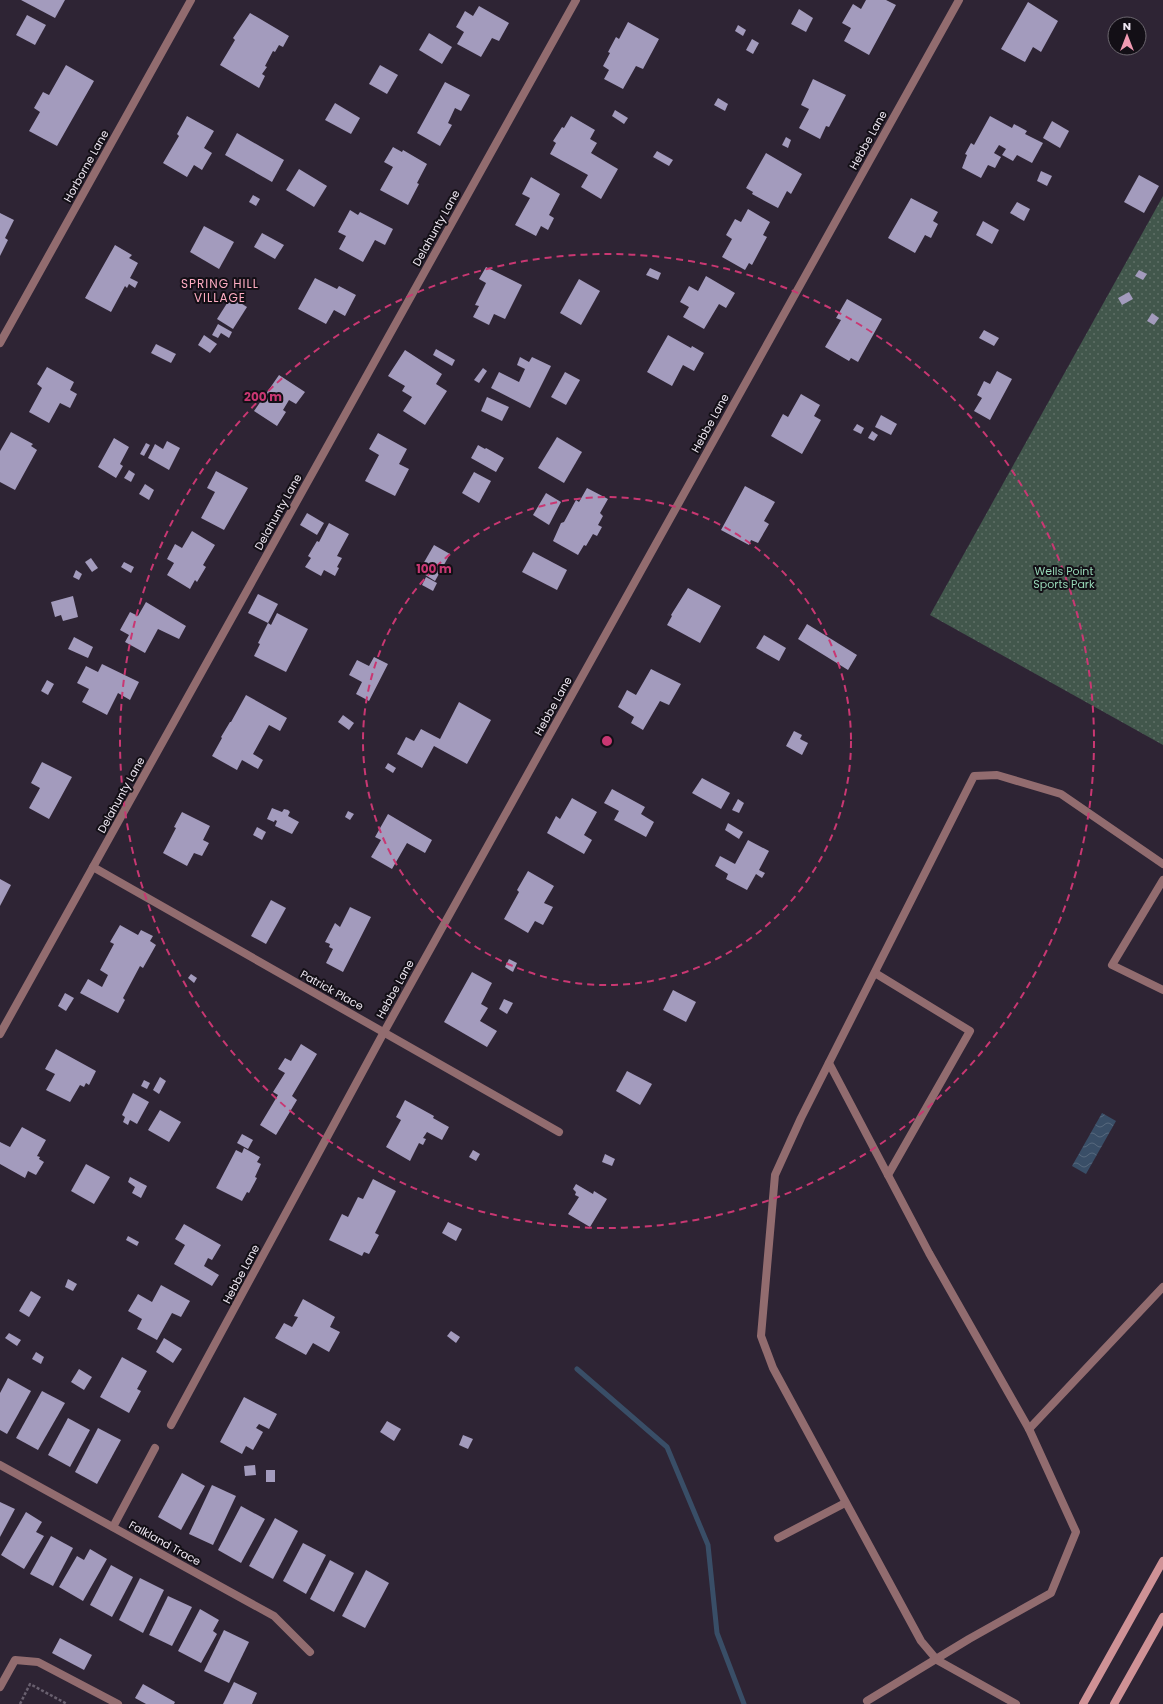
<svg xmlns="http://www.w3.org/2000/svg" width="1163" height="1704" viewBox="0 0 1163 1704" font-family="Poppins,sans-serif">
<defs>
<pattern id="park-dots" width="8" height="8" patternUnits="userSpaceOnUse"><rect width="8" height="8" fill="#42574c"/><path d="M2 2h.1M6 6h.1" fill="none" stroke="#5e6f66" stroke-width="1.8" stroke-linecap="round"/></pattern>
<pattern id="water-waves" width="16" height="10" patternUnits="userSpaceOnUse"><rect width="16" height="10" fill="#394e67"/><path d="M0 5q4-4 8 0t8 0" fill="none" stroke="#56687d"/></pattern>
</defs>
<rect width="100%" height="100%" fill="#2e2434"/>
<path fill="url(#park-dots)" d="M1163,196V745L930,615Z"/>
<path fill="url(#water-waves)" d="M1102,1113L1116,1121L1086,1174L1072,1166Z"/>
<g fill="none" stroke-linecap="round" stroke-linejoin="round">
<path stroke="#394e67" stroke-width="5" d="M577,1369L667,1447L708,1545L717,1633L744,1704"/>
</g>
<g fill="#a39bbd">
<path d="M21,0H65L55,18Z"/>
<path d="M866,0H886L896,5L869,55L844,41L851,28L842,23L853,4L861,9Z"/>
<path d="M1028,2L1058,21L1041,52L1033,47L1025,62L1001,49Z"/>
<path d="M479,6L509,23L499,41L492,38L481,57L457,44L464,32L456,27L465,11L473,16Z"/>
<path d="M799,9L813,18L806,32L791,24Z"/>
<path d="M250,13L289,36L283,47L279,45L275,52L273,51L265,66L267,67L262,74L265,76L259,88L220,65L235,40L233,38Z"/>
<path d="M27,15L46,25L35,45L16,35Z"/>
<path d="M628,22L659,39L643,69L636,66L623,89L604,79L609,70L603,66L610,53L608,52L616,37L619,39Z"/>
<path d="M738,25L746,30L743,36L735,31Z"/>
<path d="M429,33L452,47L442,64L419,50Z"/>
<path d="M752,39L759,43L753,54L746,50Z"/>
<path d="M66,65L94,81L57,146L29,131L40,112L34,108L43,92L49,95Z"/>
<path d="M380,65L398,75L387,94L369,84Z"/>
<path d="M813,79L846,95L829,127L826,126L820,139L799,128L809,109L801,105Z"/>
<path d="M445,82L470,95L461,111L455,108L448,123L452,125L440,146L417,133Z"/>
<path d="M718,98L728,104L725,111L714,105Z"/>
<path d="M335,103L360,118L351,134L325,120Z"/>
<path d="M615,110L628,118L624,124L612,116Z"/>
<path d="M187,116L214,131L204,148L212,153L202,170L194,165L187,177L163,163L179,136L177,134Z"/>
<path d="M571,116L595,130L590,139L597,143L591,153L618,169L601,199L581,187L588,175L550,154L556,143L553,141L562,127L564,128Z"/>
<path d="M990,116L1012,128L1014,124L1027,131L1025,134L1043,143L1032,163L1017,155L1013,161L1002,155L1006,149L999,145L994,153L1001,157L995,168L988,165L981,178L962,168L967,155L965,154L971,143L974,145Z"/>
<path d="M1052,121L1069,131L1060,148L1043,138Z"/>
<path d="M237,133L284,160L272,182L225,155Z"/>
<path d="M786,137L791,140L788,148L782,145Z"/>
<path d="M393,147L402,152L403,150L427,164L417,183L419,184L408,205L380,190L393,167L384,162Z"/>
<path d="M657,151L673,160L669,166L653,157Z"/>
<path d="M766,153L802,174L791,194L787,191L778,208L752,194L753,192L746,188Z"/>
<path d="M299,169L327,186L314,207L286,190Z"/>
<path d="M1041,171L1052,176L1047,186L1037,181Z"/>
<path d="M1139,175L1159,186L1144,213L1124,202Z"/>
<path d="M531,177L560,194L549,215L554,218L548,230L541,226L536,236L515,225L530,198L522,194Z"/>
<path d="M253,195L260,199L256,206L249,202Z"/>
<path d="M911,198L938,212L933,221L938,224L931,238L925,235L915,253L888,238Z"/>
<path d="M1017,202L1030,209L1024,221L1010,213Z"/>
<path d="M748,209L770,222L763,235L767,237L752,265L749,263L745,270L722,257L732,239L726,235L735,219L741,222Z"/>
<path d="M350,210L358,215L360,212L393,229L385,245L375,240L363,262L339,249L346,236L338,232Z"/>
<path d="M0,213L14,220L5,238L8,240L0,256Z"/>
<path d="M983,221L999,230L992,244L976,235Z"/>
<path d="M204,226L234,242L219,269L190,252Z"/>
<path d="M262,233L284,245L275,259L254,247Z"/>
<path d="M115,245L132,255L129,258L138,263L130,278L138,282L135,288L129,284L127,288L125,286L111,312L85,298Z"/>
<path d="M486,267L522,285L505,319L494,314L489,325L473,317L479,306L475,305L486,283L479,279Z"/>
<path d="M650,268L661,273L658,280L646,275Z"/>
<path d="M1139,270L1147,274L1143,280L1135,276Z"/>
<path d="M706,276L735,293L726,308L719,304L704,329L683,317L689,307L680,302L689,286L698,291Z"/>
<path d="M315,278L337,289L339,286L356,295L345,316L334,310L326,324L298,309Z"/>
<path d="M579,279L600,291L581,325L560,313Z"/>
<path d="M1129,292L1133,299L1122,305L1118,298Z"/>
<path d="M231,297L247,307L233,329L217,319Z"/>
<path d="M847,299L882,319L858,362L851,358L849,361L825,347L841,320L836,318Z"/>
<path d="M1152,313L1159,318L1154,325L1147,321Z"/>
<path d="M218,324L232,332L229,338L221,333L218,338L212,335Z"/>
<path d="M984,330L999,338L994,346L979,338Z"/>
<path d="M204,335L217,344L210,353L198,345Z"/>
<path d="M668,335L691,348L692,346L704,353L694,371L683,365L672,386L647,372Z"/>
<path d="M156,344L176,354L171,363L151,353Z"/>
<path d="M436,349L455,360L452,366L433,355Z"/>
<path d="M405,350L442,374L436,384L447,391L425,425L403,411L412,397L402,391L405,386L388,376Z"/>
<path d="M520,357L529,362L532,357L551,366L530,408L491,388L499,372L519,382L525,369L517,365Z"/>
<path d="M47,367L74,382L70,390L77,394L70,408L60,403L49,423L29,412L42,388L37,384Z"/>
<path d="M483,368L487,371L479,383L474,380Z"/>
<path d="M997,371L1012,379L990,420L974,411L982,398L977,395L984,381L990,384Z"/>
<path d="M565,372L580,380L566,405L551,397Z"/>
<path d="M279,375L305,392L296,404L289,400L283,410L286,412L277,426L254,411Z"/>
<path d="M801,394L820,405L814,416L821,420L802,454L771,436L783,414L788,417Z"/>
<path d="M487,397L509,407L502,421L481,411Z"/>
<path d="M881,415L897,424L891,435L875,427Z"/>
<path d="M857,424L864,428L861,434L853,430Z"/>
<path d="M872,431L878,435L874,441L868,438Z"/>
<path d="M11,432L33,444L31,446L37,450L15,490L0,482V451Z"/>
<path d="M378,433L407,449L399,464L409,469L395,496L365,481L379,455L369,449Z"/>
<path d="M557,437L582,452L564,483L538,468Z"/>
<path d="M114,438L129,447L120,464L123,466L116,478L98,467Z"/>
<path d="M167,441L180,448L169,470L148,458L155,444L163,449Z"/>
<path d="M146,443L150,445L144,456L140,454Z"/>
<path d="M478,445L485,449L486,448L504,458L496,472L471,458Z"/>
<path d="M129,470L135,474L131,482L124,478Z"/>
<path d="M216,471L248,488L224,530L201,518L215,492L207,488Z"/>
<path d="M474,472L491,481L479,503L462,493Z"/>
<path d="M145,484L154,490L149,500L139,494Z"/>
<path d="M745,486L775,502L764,521L769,524L758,543L751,540L749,545L721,530Z"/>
<path d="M587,488L608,499L600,513L603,516L598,525L602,527L597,536L593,534L586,546L584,545L578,555L553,541L561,523L564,522L576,500L579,502Z"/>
<path d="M546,493L561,502L549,525L533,515Z"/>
<path d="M307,513L324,523L317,535L300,525Z"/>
<path d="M329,523L349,534L337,556L342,558L337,567L339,568L335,576L324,570L321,576L305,567L311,558L308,556L317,541L319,542Z"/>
<path d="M192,531L215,545L203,565L206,567L197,582L195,580L190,589L167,575L174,563L167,559L175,544L182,548Z"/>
<path d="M434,545L450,554L435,581L419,571Z"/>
<path d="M533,552L567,570L557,590L522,572Z"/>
<path d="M91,558L98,568L92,572L85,562Z"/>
<path d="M124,562L134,567L131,573L121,567Z"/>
<path d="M76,570L82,574L79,580L73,577Z"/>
<path d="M426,577L437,583L433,591L422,585Z"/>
<path d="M688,588L721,606L700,643L667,625L672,616L671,615Z"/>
<path d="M258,594L278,604L268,623L248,613Z"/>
<path d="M73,596L78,617L63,621L61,615L55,617L51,602Z"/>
<path d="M146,602L186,626L179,639L158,629L145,653L125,642L129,635L120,630L130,612L138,616Z"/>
<path d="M277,613L308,629L286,672L254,656L260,644L258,643L268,623L271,625Z"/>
<path d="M807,624L857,655L848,670L798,639Z"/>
<path d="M764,635L786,648L779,661L756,648Z"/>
<path d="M74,637L93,647L88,658L68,649Z"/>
<path d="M374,657L388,664L369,701L356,694L362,682L349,675L357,660L369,666Z"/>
<path d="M102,664L139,682L130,700L118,693L107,715L82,702L89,689L77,683L86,666L98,672Z"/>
<path d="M651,669L681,684L669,705L660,701L643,730L631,723L634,717L618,707L627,690L636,695Z"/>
<path d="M47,680L54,684L48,695L41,691Z"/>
<path d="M246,695L287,718L280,731L269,725L253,754L263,760L258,769L242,760L237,770L212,756L222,738L221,737L230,722H231Z"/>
<path d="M459,702L491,720L467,764L434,746L422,768L397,754L406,737L414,741L421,729L440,739Z"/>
<path d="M343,715L354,723L349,730L338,722Z"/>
<path d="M794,731L802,735L800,739L808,743L802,755L786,746Z"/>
<path d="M42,762L72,777L49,819L29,808L40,788L31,783Z"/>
<path d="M388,763L396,768L393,773L385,768Z"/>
<path d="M702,778L730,793L721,809L692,793Z"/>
<path d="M612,789L645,807L641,814L654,822L646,837L614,820L619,811L604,803Z"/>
<path d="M572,798L597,812L584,835L592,840L584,854L547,833L556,816L560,819Z"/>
<path d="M738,799L744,803L739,813L732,810Z"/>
<path d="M272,808L282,812L284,809L288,810L290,812L288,816L299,822L292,834L275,826L277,821L275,820L274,822L267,819Z"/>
<path d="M348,811L354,814L350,820L345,817Z"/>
<path d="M182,812L210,826L203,840L209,843L202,856L194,853L187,866L163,853L176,828L174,827Z"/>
<path d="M388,814L432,840L425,853L407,843L392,869L371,857L381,840L375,837Z"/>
<path d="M728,823L743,832L739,839L725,830Z"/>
<path d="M257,827L266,832L262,840L253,835Z"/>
<path d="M748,840L769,851L759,870L765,873L762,878L756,874L747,890L726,879L728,874L715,866L720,856L735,864Z"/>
<path d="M528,871L554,886L544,903L553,907L543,925L535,921L528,933L504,919L519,892L517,890Z"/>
<path d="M0,879L11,885L0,906Z"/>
<path d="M271,900L286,908L266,944L251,936Z"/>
<path d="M350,907L371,917L343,972L326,963L333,949L329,947L330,944L325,942L335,923L340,927Z"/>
<path d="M120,925L138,935L141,930L153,936L150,941L156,945L143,968L140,966L123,998L125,1000L118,1013L80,993L88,979L102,987L108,975L100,970L114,944L110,942Z"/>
<path d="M509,959L517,963L513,972L505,967Z"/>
<path d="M472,972L492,983L481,1004L488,1008L480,1021L497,1031L487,1047L444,1022Z"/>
<path d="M191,974L197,978L194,983L188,978Z"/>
<path d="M673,990L696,1002L686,1022L663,1010Z"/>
<path d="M65,993L74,998L66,1011L58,1006Z"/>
<path d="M504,999L513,1003L507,1014L499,1009Z"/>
<path d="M301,1044L317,1054L292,1096L297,1100L276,1135L260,1125L278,1095L273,1092L285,1073L278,1069L285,1058L291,1061Z"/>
<path d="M56,1049L96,1071L89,1085L86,1083L84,1087L80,1085L70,1102L46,1090L55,1074L45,1069Z"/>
<path d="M627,1071L652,1084L640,1105L616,1091Z"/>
<path d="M160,1077L166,1081L159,1094L153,1090Z"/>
<path d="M144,1080L150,1083L147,1089L141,1086Z"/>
<path d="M133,1093L149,1102L137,1124L130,1120L128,1125L123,1122L125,1117L122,1115Z"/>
<path d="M405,1100L434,1116L433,1118L449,1127L442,1140L427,1132L423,1138L426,1139L423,1145L419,1143L410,1161L386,1147L401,1120L396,1117Z"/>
<path d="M160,1110L181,1122L169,1142L148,1130Z"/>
<path d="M22,1127L46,1140L37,1156L40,1157L39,1159L44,1162L36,1175L28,1171L25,1178L0,1164V1142L10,1147Z"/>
<path d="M242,1134L253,1140L248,1149L237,1143Z"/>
<path d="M244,1148L260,1157L257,1162L261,1164L255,1177L257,1178L249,1193L247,1192L242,1201L216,1188L236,1150L242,1153Z"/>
<path d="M473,1150L480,1154L476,1161L469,1157Z"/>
<path d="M605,1154L615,1159L612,1166L602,1162Z"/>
<path d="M86,1164L110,1177L94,1204L71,1191Z"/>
<path d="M130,1177L147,1186L141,1198L132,1193L135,1187L128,1182Z"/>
<path d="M373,1179L396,1191L375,1233L379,1235L369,1254L364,1252L362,1256L329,1240L342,1214L348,1217L358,1197L363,1199Z"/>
<path d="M576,1184L593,1194L594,1191L607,1199L590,1227L568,1214L579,1197L575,1195L576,1192L573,1189Z"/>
<path d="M448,1222L462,1229L456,1241L442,1233Z"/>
<path d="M184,1224L221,1245L212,1260L208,1258L204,1266L219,1275L212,1286L174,1264L185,1245L175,1239Z"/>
<path d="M128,1236L139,1242L137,1246L126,1240Z"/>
<path d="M68,1279L77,1284L73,1291L65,1287Z"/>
<path d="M161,1285L190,1301L181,1317L172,1313L157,1340L137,1329L142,1319L128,1311L138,1294L152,1302Z"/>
<path d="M31,1291L41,1297L29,1317L19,1311Z"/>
<path d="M303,1299L335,1317L330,1327L340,1332L329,1352L313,1343L306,1355L275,1338L284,1323L292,1327L298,1317L294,1316Z"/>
<path d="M451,1331L460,1337L456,1343L447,1336Z"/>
<path d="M9,1333L21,1340L17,1346L5,1338Z"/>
<path d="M164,1338L182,1349L173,1363L156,1352Z"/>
<path d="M36,1352L44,1357L41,1364L32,1359Z"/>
<path d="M122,1357L147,1371L137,1389L141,1391L129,1413L100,1397Z"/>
<path d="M79,1369L92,1377L84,1390L71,1382Z"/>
<path d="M8,1378L31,1391L7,1434L0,1430V1393Z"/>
<path d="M42,1391L65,1403L38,1450L16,1438Z"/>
<path d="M244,1397L277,1414L269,1429L259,1424L256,1428L263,1432L253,1450L246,1446L242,1454L220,1442Z"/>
<path d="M68,1418L90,1430L70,1467L48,1455Z"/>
<path d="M387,1421L401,1429L394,1441L380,1432Z"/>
<path d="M98,1428L121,1440L97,1484L75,1472Z"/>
<path d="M463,1435L473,1439L468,1449L459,1445Z"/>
<path d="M255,1465L256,1475L245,1476L244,1466Z"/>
<rect x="266" y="1470" width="9" height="12"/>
<path d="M182,1473L205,1486L181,1530L158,1517Z"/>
<path d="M212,1485L236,1496L213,1545L189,1534Z"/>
<path d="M0,1502L15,1509L0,1537Z"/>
<path d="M241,1506L265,1519L241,1563L218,1550Z"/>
<path d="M26,1512L42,1522L36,1532L44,1536L24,1569L1,1555Z"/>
<path d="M275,1518L298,1531L273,1579L249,1566Z"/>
<path d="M51,1536L73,1548L53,1586L30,1574Z"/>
<path d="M303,1543L326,1555L306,1594L283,1581Z"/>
<path d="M90,1549L107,1559L83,1601L59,1587L77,1556L84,1560Z"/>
<path d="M330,1560L354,1573L334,1612L310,1599Z"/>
<path d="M111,1565L133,1577L112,1617L90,1605Z"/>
<path d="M366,1570L389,1583L365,1628L342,1616Z"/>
<path d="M140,1578L164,1590L143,1633L119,1620Z"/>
<path d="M168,1596L192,1607L172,1646L149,1635Z"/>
<path d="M200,1609L219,1620L213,1631L217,1634L201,1663L178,1651Z"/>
<path d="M224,1630L249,1642L229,1683L204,1671Z"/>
<path d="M60,1638L92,1655L84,1670L52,1653Z"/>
<path d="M234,1682L257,1693L252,1704H223Z"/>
<path d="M143,1684L175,1702L174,1704H146L135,1698Z"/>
</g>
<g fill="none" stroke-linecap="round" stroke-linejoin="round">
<path stroke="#69606f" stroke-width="2.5" stroke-dasharray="3 2" stroke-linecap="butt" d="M20,1704L30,1684L67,1704"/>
<g stroke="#926c6f" stroke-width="8">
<path d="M113,1527L155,1448"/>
<path d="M0,1687L15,1660L38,1662L118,1704"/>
</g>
<g stroke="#926c6f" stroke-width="8">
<path d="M0,343L191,0"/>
<path d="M93,867L559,1132"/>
<path d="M1163,880L1112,965L1163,990"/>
<path d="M875,973L970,1031L888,1175"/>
<path d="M0,1034L576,0"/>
<path d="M829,1063L929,1253L1029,1429L1076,1532L1051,1593L969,1639L867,1701"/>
<path d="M171,1425L384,1032L959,0"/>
<path d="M1029,1429L1163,1287"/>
<path d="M0,1465L274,1616L310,1652"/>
<path d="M778,1538L845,1503"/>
<path d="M1016,1704L937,1660L921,1641L773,1368L761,1336L775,1175L801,1118L974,776L997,775L1061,794L1163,864"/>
</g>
<g stroke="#cf9296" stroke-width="8">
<path d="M1083,1704L1163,1561"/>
<path d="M1114,1704L1163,1617"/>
</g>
</g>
<g fill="none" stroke="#c93772" stroke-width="2" stroke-dasharray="7 5">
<circle cx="607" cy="741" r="244"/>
<circle cx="607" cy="741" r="487"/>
</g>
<g text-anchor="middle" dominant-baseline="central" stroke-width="4" stroke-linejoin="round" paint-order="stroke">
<g font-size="11" fill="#efe8f3" stroke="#130f16">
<text transform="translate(868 140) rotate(-61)">Hebbe Lane</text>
<text transform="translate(86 166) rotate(-61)">Horborne Lane</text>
<text transform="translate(436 228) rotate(-61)">Delahunty Lane</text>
<text transform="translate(710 423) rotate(-61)">Hebbe Lane</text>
<text transform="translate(278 512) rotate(-61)">Delahunty Lane</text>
<text transform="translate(553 706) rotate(-61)">Hebbe Lane</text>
<text transform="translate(121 795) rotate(-61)">Delahunty Lane</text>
<text transform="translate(395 989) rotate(-61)">Hebbe Lane</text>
<text transform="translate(332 990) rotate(29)">Patrick Place</text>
<text transform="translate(241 1274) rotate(-62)">Hebbe Lane</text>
<text transform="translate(165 1543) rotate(29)">Falkland Trace</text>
</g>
<g font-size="11" fill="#97d7b7" stroke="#130f16">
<text x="1064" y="571">Wells Point<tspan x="1064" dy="13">Sports Park</tspan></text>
</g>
<g font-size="12" letter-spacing="1" fill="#feacc2" stroke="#130f16">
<text x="220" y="283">SPRING HILL<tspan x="220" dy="14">VILLAGE</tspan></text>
</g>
</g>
<circle cx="607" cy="741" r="6" fill="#c93772" stroke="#130f16" stroke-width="2"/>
<g font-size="12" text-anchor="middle" font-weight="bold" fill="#c93772" stroke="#130f16" stroke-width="4" stroke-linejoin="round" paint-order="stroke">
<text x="263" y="401">200 m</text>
<text x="434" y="573">100 m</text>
</g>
<g transform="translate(1127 36)"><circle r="19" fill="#130f16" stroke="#6b666e"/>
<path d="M0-3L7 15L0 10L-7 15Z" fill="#f19ab2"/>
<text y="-6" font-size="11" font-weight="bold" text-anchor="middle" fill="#efe8f3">N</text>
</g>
</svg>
